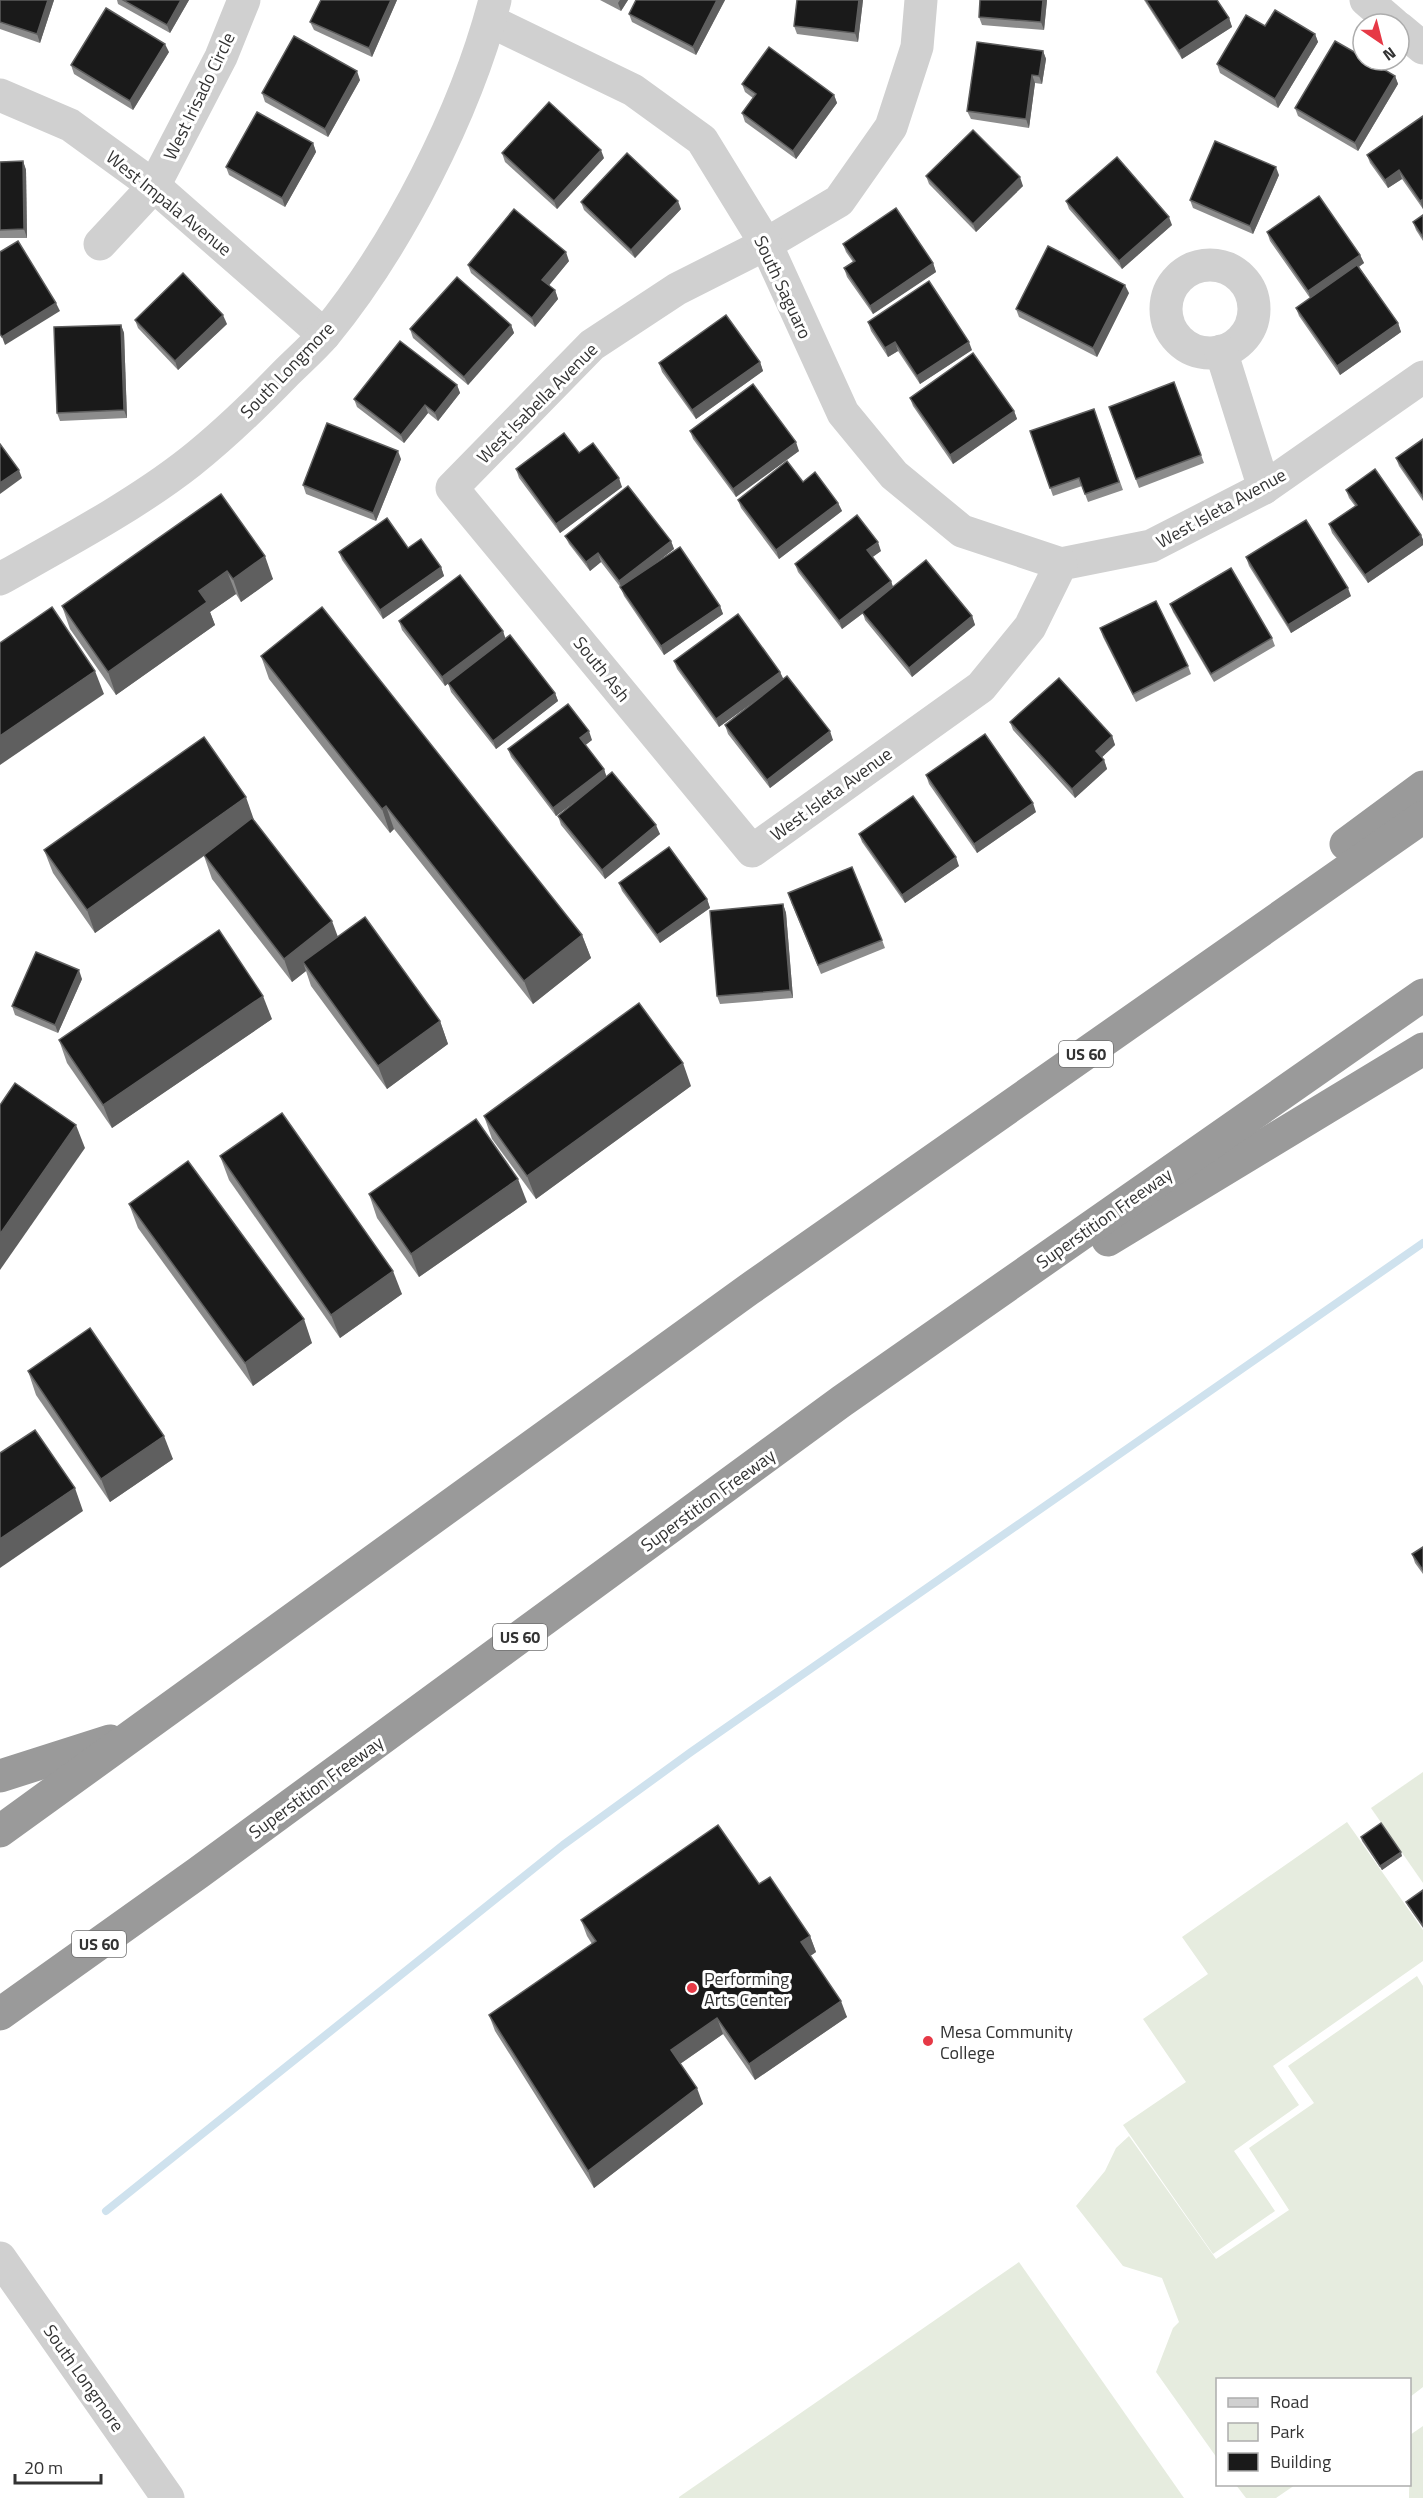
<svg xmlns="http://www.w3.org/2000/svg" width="1423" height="2498" viewBox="0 0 1423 2498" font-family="'Titillium Web',sans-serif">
<rect width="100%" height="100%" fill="#fff"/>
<g fill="#e6ecdf">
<path d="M1423,1772V1883L1371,1808Z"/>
<path d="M1347,1822L1423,1930V1961L1273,2066L1299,2105L1234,2151L1275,2211L1213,2254L1123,2125L1186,2082L1143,2019L1208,1974L1182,1937Z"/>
<path d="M1417,1976L1423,1986V2387L1410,2397V2380H1218L1217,2458L1156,2372L1173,2328L1179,2322L1162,2278L1123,2266L1076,2206L1105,2171L1116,2148L1129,2136L1216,2259L1289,2210L1249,2148L1314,2103L1288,2066Z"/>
<path d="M1019,2262L1184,2498H679V2497Z"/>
<path d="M1423,2426V2498H1409L1410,2435Z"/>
<path d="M1236,2485H1295L1276,2498H1246Z"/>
</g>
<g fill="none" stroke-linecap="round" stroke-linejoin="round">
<path stroke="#cfe2ee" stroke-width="8" d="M106,2211L563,1845L691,1752L1423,1243"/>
<g stroke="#d0d0d0" stroke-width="33">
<path d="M921,0L917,47L891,127L839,201L766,244L677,289L592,345L452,488L752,851L981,687L1030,627L1061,564L1151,546L1264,488L1423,377"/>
<path d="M1366,0L1394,24"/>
<path d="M490,21L633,90L702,140L766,244L843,413L894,475L962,531L1061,564"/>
<path d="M1399,28L1423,48"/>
<path d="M0,95L70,125L154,186L324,335"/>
<path d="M100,244L154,186L221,57L244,0"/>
<circle cx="1210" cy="309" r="44"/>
<path d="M1221,351L1264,488"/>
<path d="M0,579C62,544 134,506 190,462C224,435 256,404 286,373C299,360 313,348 325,334C398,245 466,112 495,0"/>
<path d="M0,2258L168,2498"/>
</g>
<g stroke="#9a9a9a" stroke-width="33">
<path d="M1346,844L1423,787"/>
<path d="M1108,1240L1423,1049"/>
<path d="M0,1776L110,1741"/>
<path d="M0,1831L748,1290L1423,817"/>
<path d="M0,2014L198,1873L842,1401L1423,995"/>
</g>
</g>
<g fill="#8c8c8c">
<path d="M0,0H54L40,43L0,29Z"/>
<path d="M117,0H189L170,33L118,4Z"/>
<path d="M397,0L372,57L314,30L310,22Z"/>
<path d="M600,0H628L621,11Z"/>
<path d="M636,0H725L696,55L632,22L629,14Z"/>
<path d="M797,0H863L858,42L797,34L794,26Z"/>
<path d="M1047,0L1044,30L982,25L979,17Z"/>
<path d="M1144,0H1217L1229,18L1232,27L1182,59Z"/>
<path d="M1265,26L1315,34L1318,42L1278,108L1220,73L1217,64Z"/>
<path d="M1043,51L1046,59L1042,84L1035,83L1029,128L971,119L967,111Z"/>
<path d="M169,52L133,110L74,74L71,65Z"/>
<path d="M1395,76L1398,84L1358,151L1298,116L1295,108Z"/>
<path d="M360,80L328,137L265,102L262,93Z"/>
<path d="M742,84L834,95L837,103L796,159L745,122L742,113L753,98L745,92Z"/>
<path d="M1423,116V209L1402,179L1388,188L1370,163L1367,155Z"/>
<path d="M313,143L316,152L285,207L229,175L226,167Z"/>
<path d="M502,153L604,158L557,209L505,162Z"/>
<path d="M23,161L26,170L27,238H0V162Z"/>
<path d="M1279,175L1253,234L1193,208L1190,200Z"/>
<path d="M926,176L1023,186L976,232L929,184Z"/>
<path d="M1066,201L1172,225L1122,269L1069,209Z"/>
<path d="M581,202L681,209L635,258L584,210Z"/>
<path d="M1423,215V241L1416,230L1413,222Z"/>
<path d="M1267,232L1360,255L1364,263L1359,267L1398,323L1401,332L1340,375L1299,316L1296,308L1310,298L1270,241Z"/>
<path d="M843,244L933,263L936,272L873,314L847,277L844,268L853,262L846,252Z"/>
<path d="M569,261L549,285L555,290L558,299L535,327L471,273L468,265Z"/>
<path d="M1129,293L1097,357L1019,317L1016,309Z"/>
<path d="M135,320L227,324L178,370L138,328Z"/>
<path d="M868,322L972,350L920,384L898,351L888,357L871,331Z"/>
<path d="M121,325L124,333L127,418L60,421L57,413Z"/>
<path d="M511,325L514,333L468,385L413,338L410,329Z"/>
<path d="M760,362L763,371L696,419L662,372L659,363Z"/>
<path d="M1174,382L1204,463L1139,488L1109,407Z"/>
<path d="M457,385L460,393L438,421L428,413L404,443L357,407L354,399Z"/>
<path d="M910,398L1014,411L1017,419L953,464L913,406Z"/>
<path d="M1094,409L1123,490L1088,502L1082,486L1053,496L1030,431Z"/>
<path d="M690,431L799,451L736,497L693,439Z"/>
<path d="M1423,439V501L1399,466L1396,458Z"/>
<path d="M579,453L622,487L560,533L519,478L516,469Z"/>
<path d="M401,459L376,521L306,494L303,485Z"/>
<path d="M803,482L838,503L842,511L779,559L741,508L738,500Z"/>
<path d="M1346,490L1421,535L1423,540V545L1368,583L1332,533L1329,524L1355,506L1349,498Z"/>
<path d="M221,494L273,579L241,602L236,594L210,612L215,625L116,695L70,629L62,606Z"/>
<path d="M565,536L671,541L674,549L654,564L720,606L723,614L664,655L624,596L621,588L601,562L590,571L569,544Z"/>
<path d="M881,551L872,557L891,581L893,587L972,616L975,625L912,677L865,620L863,613L842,629L798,572L795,564Z"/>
<path d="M339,552L441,567L444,576L383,619L342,560Z"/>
<path d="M1246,557L1351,596L1291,633L1249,566Z"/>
<path d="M1170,604L1272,638L1275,646L1214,682L1173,612Z"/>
<path d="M399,621L503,631L505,639L555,693L558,701L496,749L451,692L448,683L445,686L402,630Z"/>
<path d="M1100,628L1188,666L1191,674L1136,702L1103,637Z"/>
<path d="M261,656L582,935L591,958L533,1004L394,829L390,833L269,679Z"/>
<path d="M674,661L780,672L783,680L833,740L770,788L728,734L725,725L763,695L719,727L677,669Z"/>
<path d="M1010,722L1112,736L1115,745L1101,758L1104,760L1107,769L1075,798L1013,730Z"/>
<path d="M592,740L585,745L604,769L606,777L660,834L605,879L561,825L558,816L583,795L556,816L511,757L508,749Z"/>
<path d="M926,775L1036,812L977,853L929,784Z"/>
<path d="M254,820L338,937L440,1021L448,1044L387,1089L311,986L306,971L292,982L212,879L204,856L95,933L53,873L44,850Z"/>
<path d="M859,834L959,866L905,903L862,842Z"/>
<path d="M619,883L707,899L710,908L660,943L622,891Z"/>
<path d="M791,902L882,940L885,948L821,974Z"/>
<path d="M783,904L786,913L793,998L720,1004L717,996Z"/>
<path d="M82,979L58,1033L15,1015L12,1006Z"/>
<path d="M272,1019L112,1128L67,1063L59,1040Z"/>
<path d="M691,1086L536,1199L492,1139L484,1116Z"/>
<path d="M220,1156L402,1294L340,1338L229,1180Z"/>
<path d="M369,1194L527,1202L419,1277L377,1218Z"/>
<path d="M129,1204L312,1343L253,1386L138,1228Z"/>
<path d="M28,1371L173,1459L110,1502L36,1395Z"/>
<path d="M1423,1547V1574L1415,1563L1412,1554Z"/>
<path d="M1361,1837L1402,1856L1382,1870L1362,1841Z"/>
<path d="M759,1884L810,1936L816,1952L810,1956L847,2017L755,2080L723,2034L680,2064L703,2104L594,2188L495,2031L489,2015L592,1944L587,1936L581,1920Z"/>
<path d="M1423,1890V1928L1408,1906L1406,1902Z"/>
</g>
<g fill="#5f5f5f">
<path d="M48,0H54L40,43L37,34Z"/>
<path d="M181,0H189L170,33L167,25Z"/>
<path d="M391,0H397L372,57L369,48Z"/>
<path d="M620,0H628L621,11L618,3Z"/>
<path d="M717,0H725L696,55L693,47Z"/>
<path d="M859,0H863L858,42L855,33Z"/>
<path d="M1043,0H1047L1044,30L1041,22Z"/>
<path d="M1229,18L1232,27L1182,59L1179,51Z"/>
<path d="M1315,34L1318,42L1278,108L1275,99Z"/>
<path d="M165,44L169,52L133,110L130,101Z"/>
<path d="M1043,51L1046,59L1042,84L1039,76Z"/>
<path d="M357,71L360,80L328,137L325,129Z"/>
<path d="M1032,75L1035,83L1029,128L1026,119Z"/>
<path d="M1395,76L1398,84L1358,151L1355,143Z"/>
<path d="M834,95L837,103L796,159L793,151Z"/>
<path d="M313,143L316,152L285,207L282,198Z"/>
<path d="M601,150L604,158L557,209L554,201Z"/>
<path d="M23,161L26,170L27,238L24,229Z"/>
<path d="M1276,167L1279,175L1253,234L1250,226Z"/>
<path d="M1399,170L1402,179L1388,188L1385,180Z"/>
<path d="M1020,177L1023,186L976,232L973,224Z"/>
<path d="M1423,199V209L1420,201Z"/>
<path d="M678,201L681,209L635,258L631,250Z"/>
<path d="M1169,217L1172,225L1122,269L1119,261Z"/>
<path d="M566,252L569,261L546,289L542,280Z"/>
<path d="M1360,255L1364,263L1311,300L1308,291Z"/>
<path d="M933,263L936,272L873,314L870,306Z"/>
<path d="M1125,285L1129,293L1097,357L1093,348Z"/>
<path d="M555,290L558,299L535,327L532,318Z"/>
<path d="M56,303L60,311L5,345L2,337Z"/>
<path d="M223,315L227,324L178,370L175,361Z"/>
<path d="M1398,323L1401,332L1340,375L1337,366Z"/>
<path d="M121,325L124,333L127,418L124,410Z"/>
<path d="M511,325L514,333L468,385L464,377Z"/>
<path d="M895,342L898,351L888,357L885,348Z"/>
<path d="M969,342L972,350L920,384L917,376Z"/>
<path d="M760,362L763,371L696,419L692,410Z"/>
<path d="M457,385L460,393L438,421L435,413Z"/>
<path d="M425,405L428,413L404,443L401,435Z"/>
<path d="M1014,411L1017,419L953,464L950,455Z"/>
<path d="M796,442L799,451L736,497L733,489Z"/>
<path d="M398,451L401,459L376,521L373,513Z"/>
<path d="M19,470L22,478L0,494V483Z"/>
<path d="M619,478L622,487L560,533L556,524Z"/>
<path d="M838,503L842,511L779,559L776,550Z"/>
<path d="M1421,535L1423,540V545L1368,583L1365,575Z"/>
<path d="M671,541L674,549L622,589L619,581Z"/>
<path d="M878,542L881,551L870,559L867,550Z"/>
<path d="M598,553L601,562L590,571L586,562Z"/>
<path d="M265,556L273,579L241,602L233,579Z"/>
<path d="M441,567L444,576L383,619L380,610Z"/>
<path d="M227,571L236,594L210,612L215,625L116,695L108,672L199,591Z"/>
<path d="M891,581L894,590L842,629L839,621Z"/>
<path d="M1348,588L1351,596L1291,633L1288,625Z"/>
<path d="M720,606L723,614L664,655L661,646Z"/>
<path d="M972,616L975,625L912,677L909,668Z"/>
<path d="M503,631L506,640L445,686L442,677Z"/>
<path d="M95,671L104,694L0,765V736Z"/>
<path d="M780,672L784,680L719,727L716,719Z"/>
<path d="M555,693L558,701L496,749L493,741Z"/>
<path d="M589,731L592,740L583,747L580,738Z"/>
<path d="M830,731L833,740L770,788L767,780Z"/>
<path d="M1112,736L1115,745L1099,760L1096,751Z"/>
<path d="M1104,760L1107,769L1075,798L1072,789Z"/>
<path d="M604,769L607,778L556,816L553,808Z"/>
<path d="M246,797L254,820L95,933L87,910Z"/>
<path d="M1033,803L1036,812L977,853L974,844Z"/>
<path d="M386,806L394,829L390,833L382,809Z"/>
<path d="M656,825L660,834L605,879L602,870Z"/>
<path d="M956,857L959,866L905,903L902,895Z"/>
<path d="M707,899L710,908L660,943L657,935Z"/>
<path d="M783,904L786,913L793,998L790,990Z"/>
<path d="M332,921L341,945L303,962L306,971L292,982L284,959Z"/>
<path d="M582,935L591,958L533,1004L524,981Z"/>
<path d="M79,970L82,979L58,1033L55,1025Z"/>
<path d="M263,996L272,1019L112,1128L103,1105Z"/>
<path d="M440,1021L448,1044L387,1089L378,1066Z"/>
<path d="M683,1063L691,1086L536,1199L527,1176Z"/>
<path d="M76,1125L85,1148L0,1270V1234Z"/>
<path d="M518,1179L527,1202L419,1277L411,1254Z"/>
<path d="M393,1271L402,1294L340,1338L331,1315Z"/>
<path d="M304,1319L312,1343L253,1386L245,1363Z"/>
<path d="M164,1436L173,1459L110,1502L101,1479Z"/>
<path d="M75,1488L83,1511L0,1568V1539Z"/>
<path d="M1401,1852L1402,1856L1382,1870L1380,1866Z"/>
<path d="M810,1936L816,1952L806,1959L801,1942Z"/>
<path d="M841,2001L847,2017L755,2080L749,2064Z"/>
<path d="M717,2018L723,2034L677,2066L671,2050Z"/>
<path d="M697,2088L703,2104L594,2188L588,2171Z"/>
</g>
<g fill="#1a1a1a" stroke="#5f5f5f" stroke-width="1.5">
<path d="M0,0H48L37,34L0,22Z"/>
<path d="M123,0H181L167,25Z"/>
<path d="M321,0H391L369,48L310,22Z"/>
<path d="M636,0H717L693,47L629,14Z"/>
<path d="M797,0H859L855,33L794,26Z"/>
<path d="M980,0H1043L1041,22L979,17Z"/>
<path d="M1146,0H1217L1229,18L1179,51Z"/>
<path d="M106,8L165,44L130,101L71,65Z"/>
<path d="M1275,10L1315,34L1275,99L1217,64L1246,15L1265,26Z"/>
<path d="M294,36L357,71L325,129L262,93Z"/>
<path d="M1335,41L1363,57V60H1368L1395,76L1355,143L1295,108Z"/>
<path d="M977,42L1043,51L1039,76L1032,75L1026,119L967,111Z"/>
<path d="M769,47L834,95L793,151L742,113L756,94L742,84Z"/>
<path d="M549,102L601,150L554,201L502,153Z"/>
<path d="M257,112L313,143L282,198L226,167Z"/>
<path d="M1423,116V199L1420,201L1399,170L1385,180L1367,155Z"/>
<path d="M973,130L1020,177L973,224L926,176Z"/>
<path d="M1215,141L1276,167L1250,226L1190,200Z"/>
<path d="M627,153L678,201L631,250L581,202Z"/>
<path d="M1117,157L1169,217L1119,261L1066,201Z"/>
<path d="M23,161L24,229L0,230V162Z"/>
<path d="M1319,196L1360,255L1308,291L1267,232Z"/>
<path d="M896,208L933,263L870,306L844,268L855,261L843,244Z"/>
<path d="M514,209L566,252L542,280L555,290L532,318L468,265Z"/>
<path d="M1423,215V237L1413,222Z"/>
<path d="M18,241L56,303L2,337L0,334V252Z"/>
<path d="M1048,246L1125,285L1093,348L1016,309Z"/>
<path d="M1357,265L1398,323L1337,366L1296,308Z"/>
<path d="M183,273L223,315L175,361L135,320Z"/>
<path d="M457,277L511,325L464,377L410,329Z"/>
<path d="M929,281L969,342L917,376L895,342L885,348L868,322Z"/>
<path d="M726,315L760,362L692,410L659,363Z"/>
<path d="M121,325L124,410L57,413L54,327Z"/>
<path d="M400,341L457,385L435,413L425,405L401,435L354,399Z"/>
<path d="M973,353L1014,411L950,455L910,398Z"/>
<path d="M1174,382L1201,455L1136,479L1109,407Z"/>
<path d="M753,384L796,442L733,489L690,431Z"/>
<path d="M1094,409L1119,482L1085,494L1079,478L1050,488L1030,431Z"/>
<path d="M327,423L398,451L373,513L303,485Z"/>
<path d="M564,433L579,453L593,443L619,478L556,524L516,469Z"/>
<path d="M1423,439V497L1396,458Z"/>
<path d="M0,444L19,470L0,483Z"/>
<path d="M787,461L803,482L815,472L838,503L776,550L738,500Z"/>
<path d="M1375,469L1421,535L1365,575L1329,524L1357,505L1346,490Z"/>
<path d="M628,486L671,541L619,581L598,553L586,562L565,536Z"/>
<path d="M221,494L265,556L233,579L227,571L199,591L207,602L108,672L62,606Z"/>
<path d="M857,515L878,542L867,550L891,581L839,621L795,564Z"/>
<path d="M387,518L408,548L421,539L441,567L380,610L339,552Z"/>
<path d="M1306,520L1348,588L1288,625L1246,557Z"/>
<path d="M680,547L720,606L661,646L620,587Z"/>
<path d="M926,560L972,616L909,668L862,612Z"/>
<path d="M1231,568L1272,638L1211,674L1170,604Z"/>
<path d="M460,575L503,631L442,677L399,621Z"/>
<path d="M1156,601L1188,666L1133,694L1100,628Z"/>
<path d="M52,607L95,671L0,736V643Z"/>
<path d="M322,607L582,935L524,981L386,806L382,809L261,656Z"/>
<path d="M738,614L780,672L716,719L674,661Z"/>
<path d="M510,635L555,693L493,741L448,683Z"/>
<path d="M787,676L830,731L767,780L725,725Z"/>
<path d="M1059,678L1112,736L1096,751L1104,760L1072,789L1010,722Z"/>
<path d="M568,704L589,731L580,738L604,769L553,808L508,749Z"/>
<path d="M985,734L1033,803L974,844L926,775Z"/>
<path d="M204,737L246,797L87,910L44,850Z"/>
<path d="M612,772L656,825L602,870L558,816Z"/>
<path d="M913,796L956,857L902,895L859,834Z"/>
<path d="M252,818L332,921L284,959L204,855Z"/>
<path d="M669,847L707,899L657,935L619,883Z"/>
<path d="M852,867L882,940L818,965L788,893Z"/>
<path d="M783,904L790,990L717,996L710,911Z"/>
<path d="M365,917L440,1021L378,1066L303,962Z"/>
<path d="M219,930L263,996L103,1105L59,1040Z"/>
<path d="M36,952L79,970L55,1025L12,1006Z"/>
<path d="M639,1003L683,1063L527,1176L484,1116Z"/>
<path d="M15,1083L76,1125L0,1234V1105Z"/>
<path d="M282,1113L393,1271L331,1315L220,1156Z"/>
<path d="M476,1119L518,1179L411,1254L369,1194Z"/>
<path d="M188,1161L304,1319L245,1363L129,1204Z"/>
<path d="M90,1328L164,1436L101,1479L28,1371Z"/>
<path d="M35,1430L75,1488L0,1539V1453Z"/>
<path d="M1423,1547V1570L1412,1554Z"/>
<path d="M1381,1823L1401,1852L1380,1866L1361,1837Z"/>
<path d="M718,1825L759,1884L770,1877L810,1936L801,1942L841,2001L749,2064L717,2018L671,2050L697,2088L588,2171L489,2015L596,1941L581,1920Z"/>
<path d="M1423,1890V1926L1406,1902Z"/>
</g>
<g fill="#e63946" stroke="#fff" stroke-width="2">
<circle cx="692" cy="1988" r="6"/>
<circle cx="928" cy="2041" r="6"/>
</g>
<g text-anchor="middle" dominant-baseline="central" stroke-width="6" stroke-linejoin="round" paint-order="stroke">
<g fill="#fff" stroke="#707070" stroke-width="1.5">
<rect x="1059" y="1041" width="54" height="26" rx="4.5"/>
<rect x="493" y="1624" width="54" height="26" rx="4.5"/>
<rect x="72" y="1931" width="54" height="26" rx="4.5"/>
</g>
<g font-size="16" font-weight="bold" fill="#333">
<text x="1086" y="1054">US 60</text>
<text x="520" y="1637">US 60</text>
<text x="99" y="1944">US 60</text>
</g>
<g font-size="18" fill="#333" stroke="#fff">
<text transform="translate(199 96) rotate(-64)">West Irisado Circle</text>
<text transform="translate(169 203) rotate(39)">West Impala Avenue</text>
<text transform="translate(783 287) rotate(65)">South Saguaro</text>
<text transform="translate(287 370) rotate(-46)">South Longmore</text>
<text transform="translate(537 403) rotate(-45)">West Isabella Avenue</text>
<text transform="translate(1221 508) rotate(-29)">West Isleta Avenue</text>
<text transform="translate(602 669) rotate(51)">South Ash</text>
<text transform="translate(831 794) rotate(-36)">West Isleta Avenue</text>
<text transform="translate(1104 1218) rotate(-35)">Superstition Freeway</text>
<text transform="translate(708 1500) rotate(-36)">Superstition Freeway</text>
<text transform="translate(316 1787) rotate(-36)">Superstition Freeway</text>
<text transform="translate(84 2378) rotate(55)">South Longmore</text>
</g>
<g font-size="18" fill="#333" stroke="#fff" text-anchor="start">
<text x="704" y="1978">Performing<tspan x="704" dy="21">Arts Center</tspan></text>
<text x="940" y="2031">Mesa Community<tspan x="940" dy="21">College</tspan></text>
</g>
</g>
<rect x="1216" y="2378" width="195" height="108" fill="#ffffff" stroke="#adadad" stroke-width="1.5"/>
<rect x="1228" y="2398" width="30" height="9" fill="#d0d0d0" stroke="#adadad" stroke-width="1.5"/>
<text x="1270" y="2408" font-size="18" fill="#333333">Road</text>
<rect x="1228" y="2423" width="30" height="18" fill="#e6ecdf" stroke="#adadad" stroke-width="1.5"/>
<text x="1270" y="2438" font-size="18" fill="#333333">Park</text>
<rect x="1228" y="2453" width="30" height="18" fill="#1a1a1a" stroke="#adadad" stroke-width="1.5"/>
<text x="1270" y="2468" font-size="18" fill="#333333">Building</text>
<g transform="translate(1381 42) rotate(145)"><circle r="28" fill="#ffffff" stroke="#adadad" stroke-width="1.5"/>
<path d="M0-4.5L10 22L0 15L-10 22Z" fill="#e63946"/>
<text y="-9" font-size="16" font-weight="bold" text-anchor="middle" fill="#333333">N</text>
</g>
<path d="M15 2474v9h86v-9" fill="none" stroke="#333333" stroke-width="3"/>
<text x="24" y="2474" font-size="18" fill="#333333" stroke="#ffffff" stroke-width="4.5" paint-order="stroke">20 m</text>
</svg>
